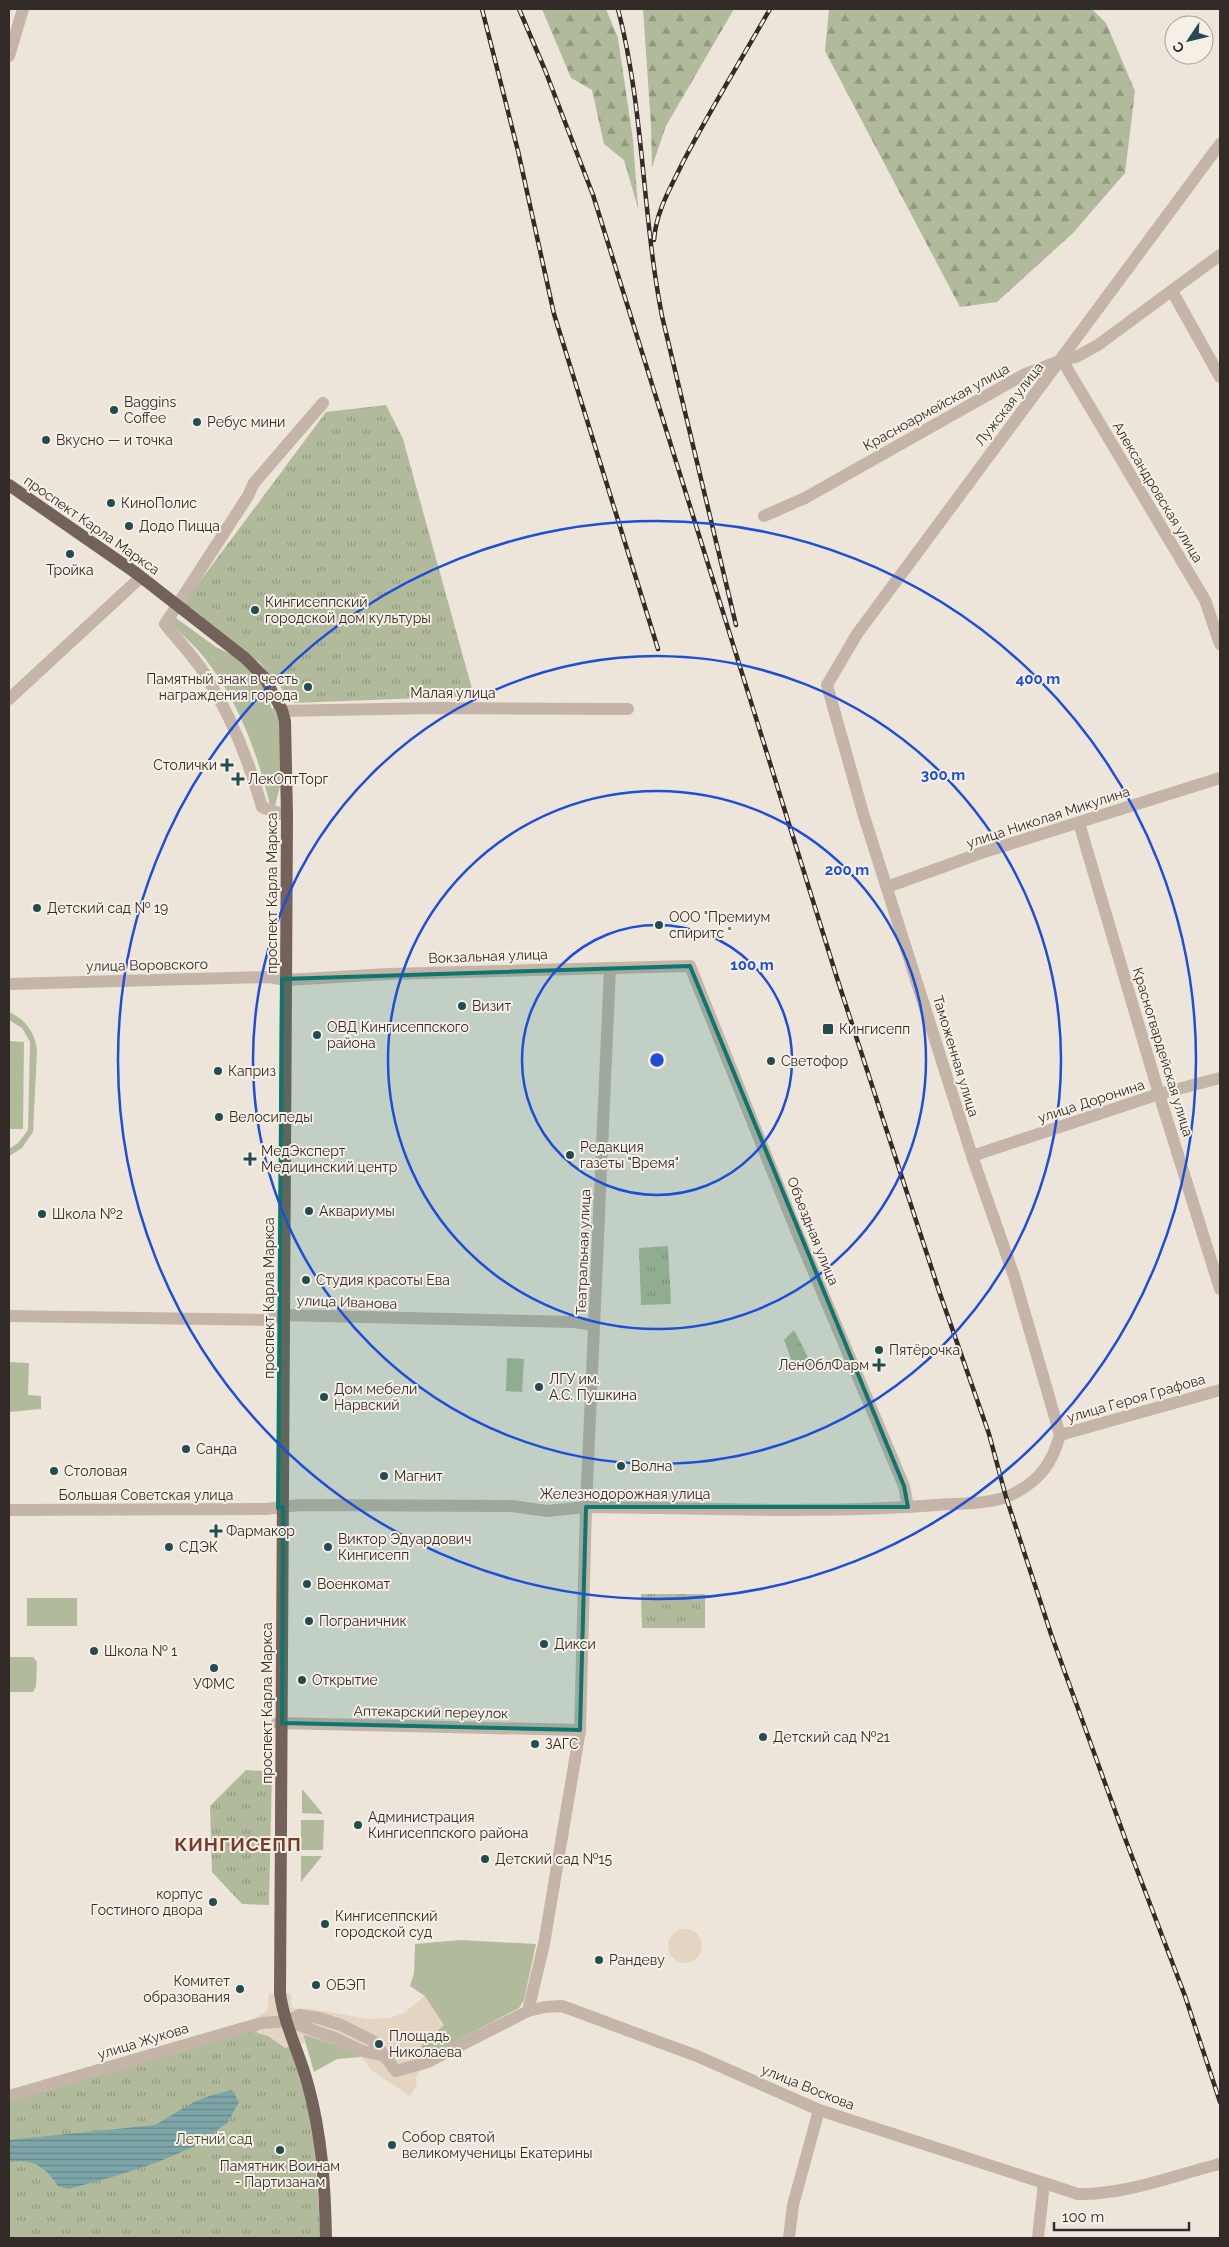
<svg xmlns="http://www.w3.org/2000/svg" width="1229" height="2247" viewBox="0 0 1229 2247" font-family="Raleway,sans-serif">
<defs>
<pattern id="forest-firs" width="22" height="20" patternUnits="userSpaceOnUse" patternTransform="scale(1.25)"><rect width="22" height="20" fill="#b1bb9c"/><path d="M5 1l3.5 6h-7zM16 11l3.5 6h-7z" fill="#91987f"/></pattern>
<pattern id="park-tufts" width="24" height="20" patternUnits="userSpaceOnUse" patternTransform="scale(1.25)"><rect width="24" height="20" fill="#b1bb9c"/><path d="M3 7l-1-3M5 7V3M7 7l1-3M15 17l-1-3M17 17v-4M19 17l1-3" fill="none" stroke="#91987f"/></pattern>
<pattern id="water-rules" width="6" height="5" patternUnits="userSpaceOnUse" patternTransform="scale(1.25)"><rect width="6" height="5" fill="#7da6a8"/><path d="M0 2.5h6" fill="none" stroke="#678789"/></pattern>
</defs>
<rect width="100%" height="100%" fill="#eee5da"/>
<g fill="#b1bb9c">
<path d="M176,618L216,647L241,659L261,680L272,709L281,721L283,774L275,806L270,805C258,756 240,705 209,664C199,649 184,637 172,624Z"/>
<path d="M9,1012C26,1020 35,1032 37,1051L33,1132L22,1148L9,1156V1149L18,1143L28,1130L30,1042L22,1028L9,1020Z"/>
<path d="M9,1041L24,1042L23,1129H9Z"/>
<path d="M507,1358L524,1359L522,1392L506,1391Z"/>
<path d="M9,1362L29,1363L28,1395L41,1396V1409L9,1412Z"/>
<rect x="27" y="1598" width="50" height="28"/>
<path d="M9,1657H33L37,1662L36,1686L33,1692H9Z"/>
<path d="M302,1789L323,1814L302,1813Z"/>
<path d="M301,1820H324L323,1850H301Z"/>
<path d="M301,1856H322L301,1882Z"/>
<path d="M460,1940L536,1944L524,2000L519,2008L426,2057L421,2047L425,1996L410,1986L414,1973L415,1944Z"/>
<path d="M303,2034L336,2045L362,2057L337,2059L314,2072Z"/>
</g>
<g fill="url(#forest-firs)">
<path d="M542,9H606L618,38L633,140L638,208L624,160L604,144L592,90L571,78Z"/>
<path d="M643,9H734L666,126L652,167L651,126Z"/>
<path d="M829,9H1092L1106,23L1135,91L1125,173L1073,233L997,302L960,307L825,51Z"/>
</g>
<g fill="url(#park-tufts)">
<path d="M386,405L403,439L474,696L294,703L260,663L183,604L326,412Z"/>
<path d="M668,1246L671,1304L641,1305L639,1248Z"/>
<path d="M794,1330L811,1363L812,1367L809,1369L793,1364L784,1340Z"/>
<path d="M641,1594H705V1628H642Z"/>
<path d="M246,1770L272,1772L269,1905L242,1904L212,1872L210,1806Z"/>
<path d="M287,2021L310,2092L321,2238H9V2096Z"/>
</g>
<g fill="#e4d5c3">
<circle cx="685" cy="1946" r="17"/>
<path d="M269,1993H291V2006L293,2008L313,2009L368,2019L389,2018L404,2013L425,1996L444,2025L421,2046L430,2064L419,2072L416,2079L417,2084L410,2096L371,2070L362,2057L336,2045L303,2034L305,2043L285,2048L268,2036L257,2033L255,2018L267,2011Z"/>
</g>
<path fill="url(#water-rules)" d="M232,2090L239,2102L227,2123L193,2147L158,2162L119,2175L69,2189L58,2186C44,2166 34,2159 9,2162V2140L155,2125L194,2102L212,2095Z"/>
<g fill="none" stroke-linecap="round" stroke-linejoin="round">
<g stroke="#c4b5a8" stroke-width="12">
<path d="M9,56L23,9"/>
<path d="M1172,291L1220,377"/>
<path d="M1062,360L1205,600L1220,644"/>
<path d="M764,516L805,498L1025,374L1062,360L1076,357L1098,345L1220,255"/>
<path d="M9,699L141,577"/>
<path d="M278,711L435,708L628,709"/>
<path d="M287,816L262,807C249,761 231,716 206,676C195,657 178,641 165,624L248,496L254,483L323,403"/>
<path d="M1079,823L1159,1094L1220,1289"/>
<path d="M887,887L981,853L1220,778"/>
<path d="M9,984L269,977L286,980L388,974L690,966L796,1230L904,1486L908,1507"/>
<path d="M972,1156L1159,1094L1220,1078"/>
<path d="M9,1316L267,1320L282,1315L574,1322L594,1325"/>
<path d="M1060,1435L1014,1276L972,1156L863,813L827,685L857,634L1220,144"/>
<path d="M1060,1435L1220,1390"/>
<path d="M9,1510L266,1509L299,1505L512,1506L547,1511L586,1507C703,1508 821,1514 937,1505C962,1503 993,1505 1015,1493C1041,1479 1052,1463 1060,1435"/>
<path d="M277,1723L580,1730"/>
<path d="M528,2011L544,1944L580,1730L586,1507L610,968"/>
<path d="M287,2021L337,2039L362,2051L386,2056"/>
<path d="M9,2096L240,2029L262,2023L287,2021L300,2015L319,2018L341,2025L373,2041L396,2071L428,2062L528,2011L545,2007L562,2006L697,2056L819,2110L1078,2194C1126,2195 1174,2175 1220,2164"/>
<path d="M789,2238L793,2205L819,2110"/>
<path d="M1038,2238L1044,2183"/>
</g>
<path stroke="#72625a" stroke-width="12" d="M9,485L136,573L245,658L264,677L282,710L285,721L287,816L280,1993C284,2025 300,2054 308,2085C322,2136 325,2186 326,2238"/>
<g stroke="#322b27" stroke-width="4.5">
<g id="rail">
<path d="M482,9L518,151L554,314L658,649"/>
<path d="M519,9L545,70L593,195L837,978L939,1291L989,1434L1006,1497L1051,1634L1126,1841L1185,1996L1220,2102"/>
<path d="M618,9C644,109 642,214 662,316L736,625"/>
<path d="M654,240C656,211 671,187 683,162C710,110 741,60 770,9"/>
</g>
</g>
<use href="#rail" stroke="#f6efe6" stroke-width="2.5" stroke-dasharray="8" stroke-linecap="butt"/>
</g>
<path fill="#0f766e" fill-opacity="0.2" stroke="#0f766e" stroke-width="4" stroke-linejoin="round" d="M690,966L904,1486L908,1507H586L580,1730L282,1723L283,1507L278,1508L282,979Z"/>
<g fill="none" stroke="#1d4ed8" stroke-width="2.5">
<circle cx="657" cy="1060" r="135"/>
<circle cx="657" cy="1060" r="269"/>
<circle cx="657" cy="1060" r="404"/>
<circle cx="657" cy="1060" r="539"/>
</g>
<g fill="#224c4f" stroke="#f6efe6" stroke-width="2">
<circle cx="114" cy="410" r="5"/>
<circle cx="197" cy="422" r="5"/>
<circle cx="46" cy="440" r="5"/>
<circle cx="111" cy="503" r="5"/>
<circle cx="129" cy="526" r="5"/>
<circle cx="70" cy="554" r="5"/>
<circle cx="255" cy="610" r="5"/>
<circle cx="308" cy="687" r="5"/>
<path d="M224.5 757.5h5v5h5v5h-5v5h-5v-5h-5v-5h5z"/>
<path d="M235.5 771.5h5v5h5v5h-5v5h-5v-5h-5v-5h5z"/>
<circle cx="37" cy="908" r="5"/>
<circle cx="659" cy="925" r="5"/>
<circle cx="462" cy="1006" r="5"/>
<rect x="822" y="1023" width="12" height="12" rx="2.5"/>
<circle cx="317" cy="1035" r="5"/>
<circle cx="771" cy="1061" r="5"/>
<circle cx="218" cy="1071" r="5"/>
<circle cx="219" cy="1117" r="5"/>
<circle cx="570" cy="1155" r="5"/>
<path d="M247.5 1151.5h5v5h5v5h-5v5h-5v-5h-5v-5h5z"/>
<circle cx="309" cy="1211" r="5"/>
<circle cx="42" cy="1214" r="5"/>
<circle cx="306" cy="1280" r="5"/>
<circle cx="879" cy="1350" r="5"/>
<path d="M876.5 1357.5h5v5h5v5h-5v5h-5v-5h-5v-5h5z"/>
<circle cx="539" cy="1387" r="5"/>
<circle cx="324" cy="1397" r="5"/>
<circle cx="186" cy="1449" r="5"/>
<circle cx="621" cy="1466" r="5"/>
<circle cx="54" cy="1471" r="5"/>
<circle cx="384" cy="1476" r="5"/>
<path d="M213.5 1523.5h5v5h5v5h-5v5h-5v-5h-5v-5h5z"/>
<circle cx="169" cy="1547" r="5"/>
<circle cx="328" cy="1547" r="5"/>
<circle cx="307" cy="1584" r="5"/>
<circle cx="309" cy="1621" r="5"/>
<circle cx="544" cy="1644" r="5"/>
<circle cx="94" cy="1651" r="5"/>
<circle cx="214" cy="1668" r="5"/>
<circle cx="302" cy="1680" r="5"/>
<circle cx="763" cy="1737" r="5"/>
<circle cx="535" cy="1744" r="5"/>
<circle cx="358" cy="1825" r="5"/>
<circle cx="485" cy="1859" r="5"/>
<circle cx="213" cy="1902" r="5"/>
<circle cx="325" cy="1924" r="5"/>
<circle cx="599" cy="1960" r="5"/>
<circle cx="316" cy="1985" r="5"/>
<circle cx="240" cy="1989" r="5"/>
<circle cx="379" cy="2044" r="5"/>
<circle cx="392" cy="2145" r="5"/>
<circle cx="280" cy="2150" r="5"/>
</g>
<g text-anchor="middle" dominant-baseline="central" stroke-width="4" stroke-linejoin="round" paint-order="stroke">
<g font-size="14" fill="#322b27" stroke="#f6efe6" text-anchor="start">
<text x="124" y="402">Baggins<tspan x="124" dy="16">Coffee</tspan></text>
<text x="207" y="422">Ребус мини</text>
<text x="56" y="440">Вкусно — и точка</text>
<text x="121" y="503">КиноПолис</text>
<text x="139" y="526">Додо Пицца</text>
<text x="70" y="570" text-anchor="middle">Тройка</text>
<text x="265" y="602">Кингисеппский<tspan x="265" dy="16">городской дом культуры</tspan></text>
<text x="298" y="679" text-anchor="end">Памятный знак в честь<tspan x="298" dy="16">награждения города</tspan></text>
<text x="217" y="765" text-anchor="end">Столички</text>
<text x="248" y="779">ЛекОптТорг</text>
<text x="47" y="908">Детский сад № 19</text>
<text x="669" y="917">ООО "Премиум<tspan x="669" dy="16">спиритс "</tspan></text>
<text x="472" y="1006">Визит</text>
<text x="327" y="1027">ОВД Кингисеппского<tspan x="327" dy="16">района</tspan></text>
<text x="839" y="1029">Кингисепп</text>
<text x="781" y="1061">Светофор</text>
<text x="228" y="1071">Каприз</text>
<text x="229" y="1117">Велосипеды</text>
<text x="580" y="1147">Редакция<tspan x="580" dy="16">газеты "Время"</tspan></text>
<text x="261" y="1151">МедЭксперт<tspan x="261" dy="16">Медицинский центр</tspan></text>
<text x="319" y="1211">Аквариумы</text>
<text x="52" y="1214">Школа №2</text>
<text x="316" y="1280">Студия красоты Ева</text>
<text x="889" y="1350">Пятёрочка</text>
<text x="869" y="1365" text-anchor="end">ЛенОблФарм</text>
<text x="549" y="1379">ЛГУ им.<tspan x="549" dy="16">А.С. Пушкина</tspan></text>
<text x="334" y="1389">Дом мебели<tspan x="334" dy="16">Нарвский</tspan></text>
<text x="196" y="1449">Санда</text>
<text x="631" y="1466">Волна</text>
<text x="64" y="1471">Столовая</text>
<text x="394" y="1476">Магнит</text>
<text x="226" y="1531">Фармакор</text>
<text x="338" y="1539">Виктор Эдуардович<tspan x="338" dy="16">Кингисепп</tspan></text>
<text x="179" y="1547">СДЭК</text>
<text x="317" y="1584">Военкомат</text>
<text x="319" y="1621">Пограничник</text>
<text x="554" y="1644">Дикси</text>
<text x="104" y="1651">Школа № 1</text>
<text x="312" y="1680">Открытие</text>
<text x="214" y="1684" text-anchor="middle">УФМС</text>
<text x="773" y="1737">Детский сад №21</text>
<text x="545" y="1744">ЗАГС</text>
<text x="368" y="1817">Администрация<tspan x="368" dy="16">Кингисеппского района</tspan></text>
<text x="495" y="1859">Детский сад №15</text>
<text x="203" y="1894" text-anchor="end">корпус<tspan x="203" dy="16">Гостиного двора</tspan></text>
<text x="335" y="1916">Кингисеппский<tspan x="335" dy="16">городской суд</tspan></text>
<text x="609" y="1960">Рандеву</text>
<text x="230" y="1981" text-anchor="end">Комитет<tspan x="230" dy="16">образования</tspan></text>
<text x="326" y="1985">ОБЭП</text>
<text x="389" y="2036">Площадь<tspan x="389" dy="16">Николаева</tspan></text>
<text x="402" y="2137">Собор святой<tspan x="402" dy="16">великомученицы Екатерины</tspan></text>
<text x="280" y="2166" text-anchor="middle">Памятник Воинам<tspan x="280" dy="16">- Партизанам</tspan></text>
</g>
<g font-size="14" fill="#322b27" stroke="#f6efe6">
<text transform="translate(1009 404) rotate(-52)">Лужская улица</text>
<text transform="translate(936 407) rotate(-29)">Красноармейская улица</text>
<text transform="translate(1158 492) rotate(59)">Александровская улица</text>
<text transform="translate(92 525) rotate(35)">проспект Карла Маркса</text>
<text x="453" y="693">Малая улица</text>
<text transform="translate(1048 817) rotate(-18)">улица Николая Микулина</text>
<text transform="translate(272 893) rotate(-90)">проспект Карла Маркса</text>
<text transform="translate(488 956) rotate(-2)">Вокзальная улица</text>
<text transform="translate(147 965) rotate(-1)">улица Воровского</text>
<text transform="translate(1163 1052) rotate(73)">Красногвардейская улица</text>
<text transform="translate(956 1056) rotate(73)">Таможенная улица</text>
<text transform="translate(1091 1101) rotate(-18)">улица Доронина</text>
<text transform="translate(813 1231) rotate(68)">Объездная улица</text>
<text transform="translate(583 1252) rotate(-88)">Театральная улица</text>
<text transform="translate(269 1298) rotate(-90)">проспект Карла Маркса</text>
<text transform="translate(347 1302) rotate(2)">улица Иванова</text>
<text transform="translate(1136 1398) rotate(-16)">улица Героя Графова</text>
<text x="625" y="1494">Железнодорожная улица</text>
<text x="146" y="1495">Большая Советская улица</text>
<text transform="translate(267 1703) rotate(-90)">проспект Карла Маркса</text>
<text transform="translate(431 1712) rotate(1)">Аптекарский переулок</text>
<text transform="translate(143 2041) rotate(-17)">улица Жукова</text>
<text transform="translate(808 2087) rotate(22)">улица Воскова</text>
</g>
<g font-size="14" fill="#424d2e" stroke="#f6efe6">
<text x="214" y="2139">Летний сад</text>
</g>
<g font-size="19" font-weight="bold" letter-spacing="1" fill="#783c2a" stroke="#f6efe6">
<text x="238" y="1844">КИНГИСЕПП</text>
</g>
</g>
<circle cx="657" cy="1060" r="8" fill="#1d4ed8" stroke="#f6efe6" stroke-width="2.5"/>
<g font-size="15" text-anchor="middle" font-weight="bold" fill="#1d4ed8" stroke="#f6efe6" stroke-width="4" stroke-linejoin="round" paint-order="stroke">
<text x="1038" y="684">400 m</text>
<text x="943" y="780">300 m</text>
<text x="847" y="875">200 m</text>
<text x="752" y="970">100 m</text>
</g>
<rect width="1229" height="2247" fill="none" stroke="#322b27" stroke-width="20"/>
<g transform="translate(1189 40) rotate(235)"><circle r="24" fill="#f6efe6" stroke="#a8a19a"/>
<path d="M0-4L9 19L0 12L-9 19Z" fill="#224c4f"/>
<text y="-8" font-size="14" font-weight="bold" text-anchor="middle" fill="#322b27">С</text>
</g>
<path d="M1054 2222v8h135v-8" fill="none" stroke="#322b27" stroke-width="2.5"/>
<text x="1062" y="2222" font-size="15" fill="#322b27" stroke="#f6efe6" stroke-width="4" paint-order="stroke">100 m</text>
</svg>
